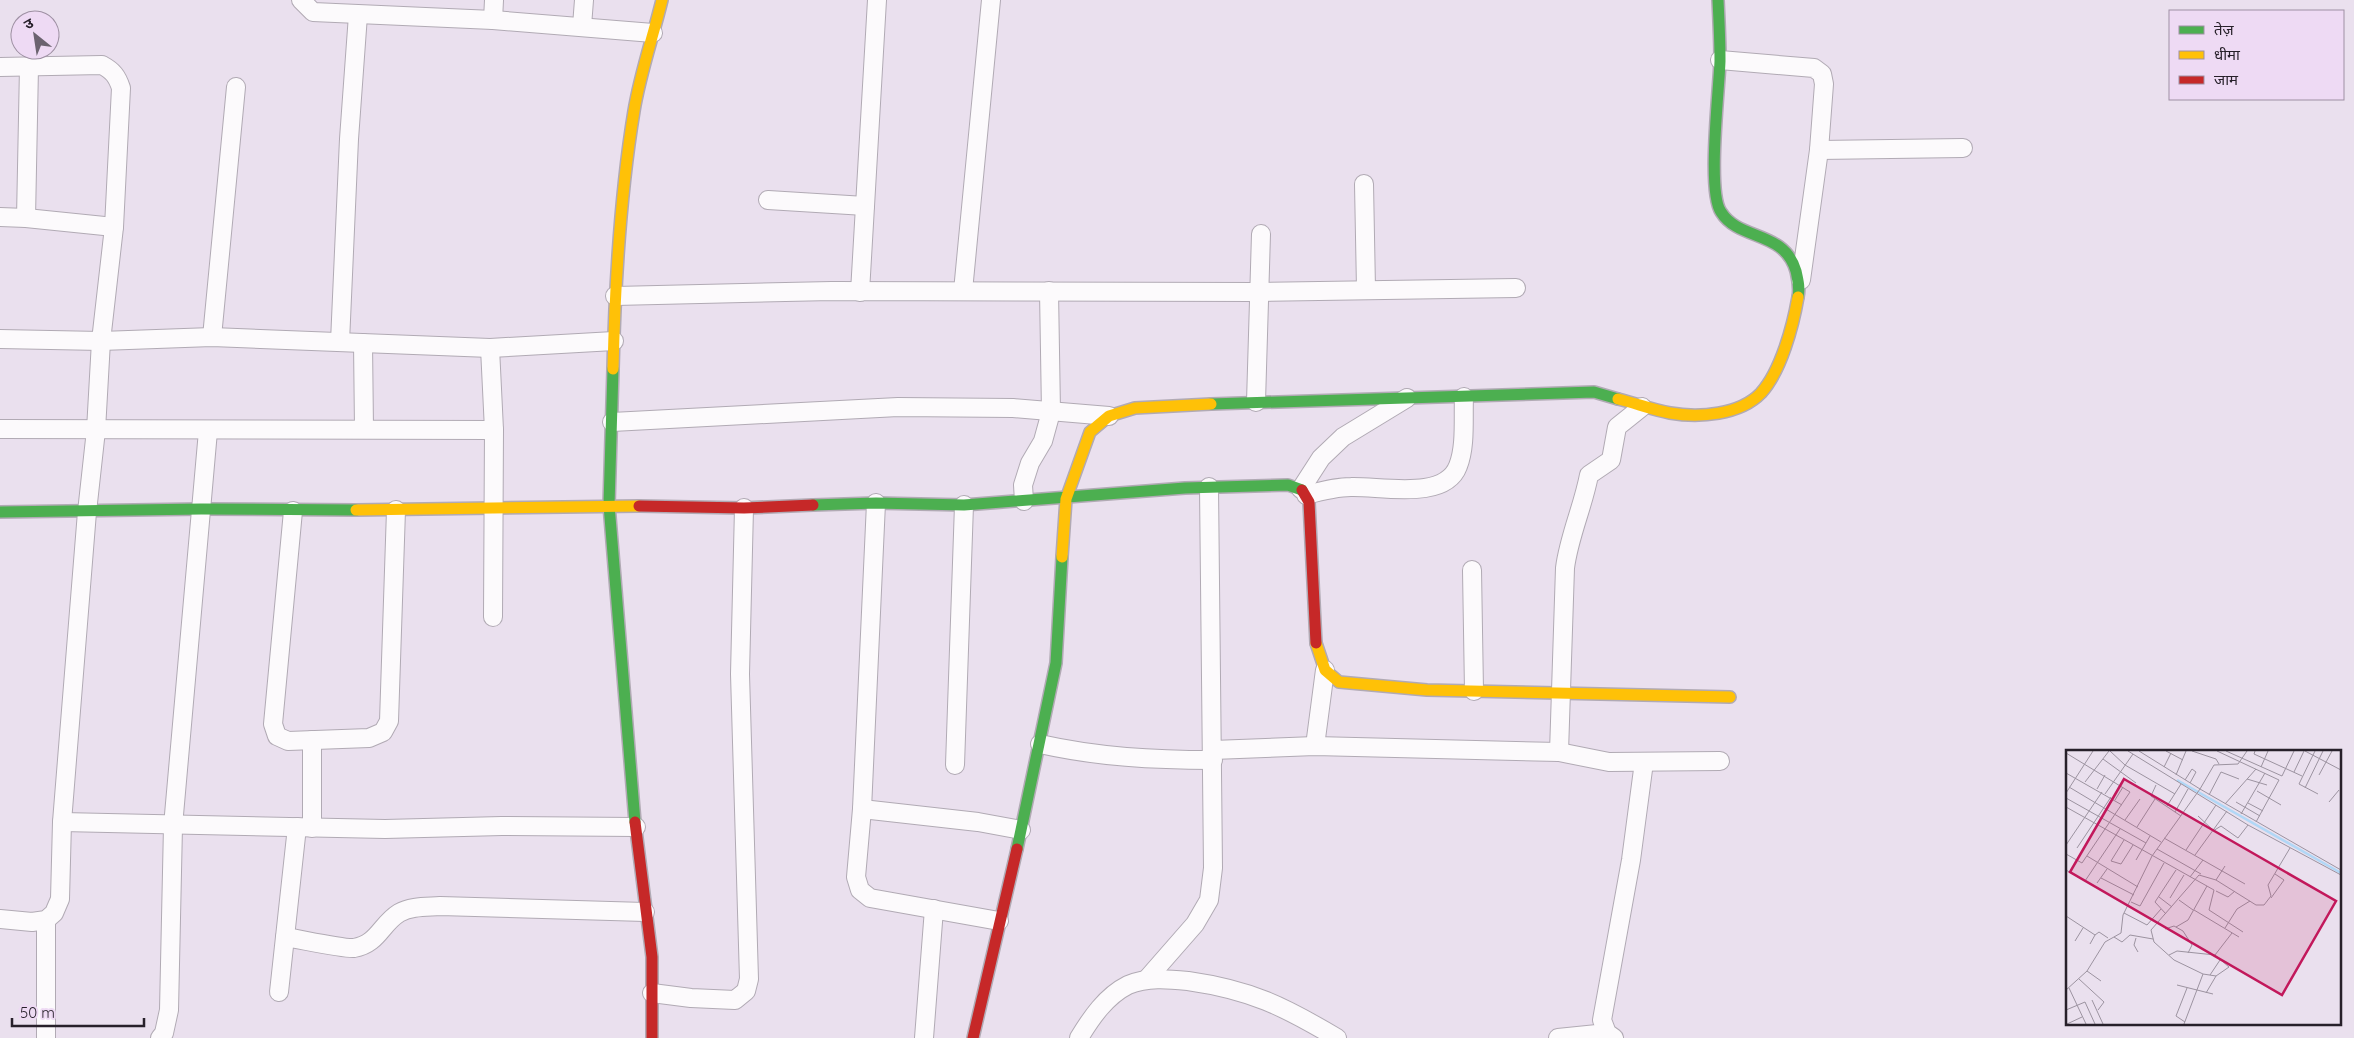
<svg xmlns="http://www.w3.org/2000/svg" width="2354" height="1038" viewBox="0 0 2354 1038" font-family="Quicksand,'Noto Sans Devanagari',sans-serif">
<rect width="100%" height="100%" fill="#eae0ee"/>
<g fill="none" stroke-linecap="round" stroke-linejoin="round">
<g stroke="#b1aab4" stroke-width="20">
<g id="street">
<path d="M301,0L313,12L493,20L653,33"/>
<path d="M493,20L494,0"/>
<path d="M582,26L584,0"/>
<path d="M1720,60L1814,68L1822,74L1824,84L1819,150L1801,280"/>
<path d="M0,67L102,65C113,71 117,76 121,88L114,227L101,341L96,430L87,512L62,822L60,899L54,913L46,920L32,922L0,919"/>
<path d="M1819,150L1963,148"/>
<path d="M1364,184L1366,289"/>
<path d="M768,200L865,206"/>
<path d="M0,217L26,218L114,227"/>
<path d="M26,218L29,67"/>
<path d="M963,291L991,0"/>
<path d="M860,292L877,0"/>
<path d="M615,296L832,291L1258,292L1516,288"/>
<path d="M212,337L236,87"/>
<path d="M0,339L101,341L212,337L490,348L614,341"/>
<path d="M340,342L349,139L358,15"/>
<path d="M363,343L364,429"/>
<path d="M490,348L494,430L493,617"/>
<path d="M1256,402L1261,234"/>
<path d="M612,422L898,407L1013,408L1109,416"/>
<path d="M0,429L494,430"/>
<path d="M1301,489L1321,458L1343,437L1407,398"/>
<path d="M1306,495C1321,491 1336,487 1351,487C1381,486 1445,501 1458,466C1466,446 1463,418 1464,397"/>
<path d="M1024,501L1023,485L1030,463L1043,441L1051,412L1049,291"/>
<path d="M876,503L862,809L856,877L860,890L870,898L999,921"/>
<path d="M293,511L273,724L277,736L288,741L369,738L383,732L389,721L396,510"/>
<path d="M1472,570L1474,691"/>
<path d="M1040,744C1098,757 1154,760 1213,760"/>
<path d="M1315,746L1325,670"/>
<path d="M1213,750L1315,746L1559,752L1609,762L1720,761"/>
<path d="M1559,752L1565,568C1569,536 1583,507 1589,475L1611,460L1617,427L1642,407"/>
<path d="M955,765L964,505"/>
<path d="M862,809L978,822L1021,830"/>
<path d="M62,822L385,829L502,826L636,827"/>
<path d="M312,828V740"/>
<path d="M285,937C299,939 343,949 354,948C378,944 381,924 399,913C411,906 426,907 440,906L645,912"/>
<path d="M1146,980L1195,924L1209,900L1213,868L1209,487"/>
<path d="M279,992L297,827"/>
<path d="M652,993L691,998L735,1000L746,991L749,979L740,674L744,508"/>
<path d="M46,1038V920"/>
<path d="M160,1038L164,1033L169,1010L173,826L208,431"/>
<path d="M924,1038L934,909"/>
<path d="M1079,1038C1091,1018 1106,996 1128,985C1147,977 1168,979 1188,981C1251,990 1283,1006 1337,1038"/>
<path d="M1558,1038L1607,1033"/>
<path d="M1614,1038L1607,1033L1602,1020L1631,860L1644,762"/>
</g>
</g>
<g stroke="#b1aab4" stroke-width="14">
<g id="fast">
<path d="M1718,0C1719,20 1720,41 1720,61C1719,91 1707,192 1721,212C1739,241 1784,230 1796,271C1798,280 1800,287 1798,297"/>
<path d="M613,369L609,505L635,822"/>
<path d="M1211,404L1594,392L1618,399"/>
<path d="M813,505L876,503L964,505L1185,488L1288,485L1302,490"/>
<path d="M0,512L201,509L356,510"/>
<path d="M1017,849L1056,663L1062,557"/>
</g>
</g>
<g stroke="#b1aab4" stroke-width="14">
<g id="slow">
<path d="M613,369C615,283 620,196 634,111C640,74 653,37 662,0"/>
<path d="M1618,399C1635,403 1653,410 1670,413C1699,418 1740,415 1761,393C1781,371 1793,326 1798,297"/>
<path d="M356,510L639,506"/>
<path d="M1062,557L1066,499L1090,432L1109,416L1135,408L1211,404"/>
<path d="M1316,643L1325,670L1339,682L1427,690L1730,697"/>
</g>
</g>
<g stroke="#b1aab4" stroke-width="14">
<g id="jam">
<path d="M1302,490L1309,502L1316,643"/>
<path d="M639,506L744,508L813,505"/>
<path d="M635,822L652,957V1038"/>
<path d="M973,1038L1017,849"/>
</g>
</g>
<use href="#street" stroke="#fcfafc" stroke-width="18"/>
<use href="#fast" stroke="#4caf50" stroke-width="11"/>
<use href="#slow" stroke="#ffc107" stroke-width="11"/>
<use href="#jam" stroke="#c62828" stroke-width="11"/>
</g>
<g transform="translate(2066 750)">
<rect width="275" height="275" fill="#eae0ee"/>
<path fill="none" stroke="#b1d7f6" stroke-width="2.5" d="M111,30L275,123"/>
<path fill="none" stroke="#9c93a0" stroke-width="1" d="M44,1L59,15L109,44M62,1L182,75L275,125M100,1L117,10M126,1L150,9L153,14M151,1L213,30L190,72M160,1L216,26L228,1M181,1L172,14L148,15L134,39L275,120M189,1L188,4L236,26M239,1L275,20M249,1L233,34L252,44M0,3L64,42L16,113L0,104M37,9L70,33M98,17L105,3M195,17L202,1M228,22L238,1M0,23L56,55M110,25L120,1M253,25L266,1M181,29L201,35M119,30L126,19L130,22L124,33M19,32L43,1M90,35L85,46L115,66M3,37L95,92M239,38L257,1M31,39L39,25M191,41L215,55M0,43L27,1M39,44L67,4M143,45L155,22L173,29M0,48L80,93M49,50L57,37M170,52L194,66M263,52L273,40M182,53L197,61M159,54L190,19M101,56L115,34M0,57L148,140L143,160L177,182M109,62L122,39M175,64L199,23M132,66L147,80M59,70L74,49M71,77L89,49M147,81L155,76L172,88L182,75M98,88L179,134M58,90L45,111L55,114L67,95M0,95L36,42M11,98L45,47M91,99L135,124M120,100L150,55M129,105L161,61M21,106L72,137M70,110L84,86M0,120L19,131L54,79M124,127L137,110M35,128L68,145M150,130L159,116M31,133L41,119M150,141L162,147L169,141M93,147L106,157M104,148L118,125M205,148L218,130L209,124M113,150L127,160M65,152L74,156L98,113M128,160L173,187M58,163L81,175L95,159M100,164L89,152L110,120M0,166L29,185L24,194M110,177L122,170L141,136M159,178L171,159L184,151M99,179L108,176L117,181L126,195L122,203M29,185L33,182L42,188M48,187L56,192L64,185L87,189M70,188L68,195L72,202M9,191L17,178M103,205L111,201L149,205M21,221L35,231M137,224L108,210L88,192L85,180L133,125L150,130L190,155H198L205,146L202,135L224,98M144,225L154,210M13,229L38,252L32,260M111,235L147,244M3,238L20,274M0,240L21,221L39,192L55,183L57,165L86,106L134,39L73,1M140,243L150,226M26,250L37,274M0,260L19,252L29,274M119,272L110,266L121,238M1,274L16,267M118,274L137,224L150,226L163,217L149,205L166,183"/>
<path fill="#c2185b" fill-opacity="0.15" stroke="#c2185b" stroke-width="2.5" d="M58,29L270,151L216,245L4,122Z"/>
<rect width="275" height="275" fill="none" stroke="#27202a" stroke-width="2.5"/>
</g>
<rect x="2169" y="10" width="175" height="90" fill="#eedaf4" stroke="#9e90a3"/>
<rect x="2179" y="26" width="25" height="8" fill="#4caf50" stroke="#9e90a3"/>
<text x="2214" y="35" font-size="15" fill="#27202a">तेज़</text>
<rect x="2179" y="51" width="25" height="8" fill="#ffc107" stroke="#9e90a3"/>
<text x="2214" y="60" font-size="15" fill="#27202a">धीमा</text>
<rect x="2179" y="76" width="25" height="8" fill="#c62828" stroke="#9e90a3"/>
<text x="2214" y="85" font-size="15" fill="#27202a">जाम</text>
<g transform="translate(35 35) rotate(330)"><circle r="24" fill="#eedaf4" stroke="#9e90a3"/>
<path d="M0-4L9 19L0 12L-9 19Z" fill="#6b636f"/>
<text y="-8" font-size="14" font-weight="bold" text-anchor="middle" fill="#27202a">उ</text>
</g>
<path d="M12 1018v8h132v-8" fill="none" stroke="#27202a" stroke-width="2.5"/>
<text x="20" y="1018" font-size="15" fill="#27202a" stroke="#eedaf4" stroke-width="4" paint-order="stroke">50 m</text>
</svg>
